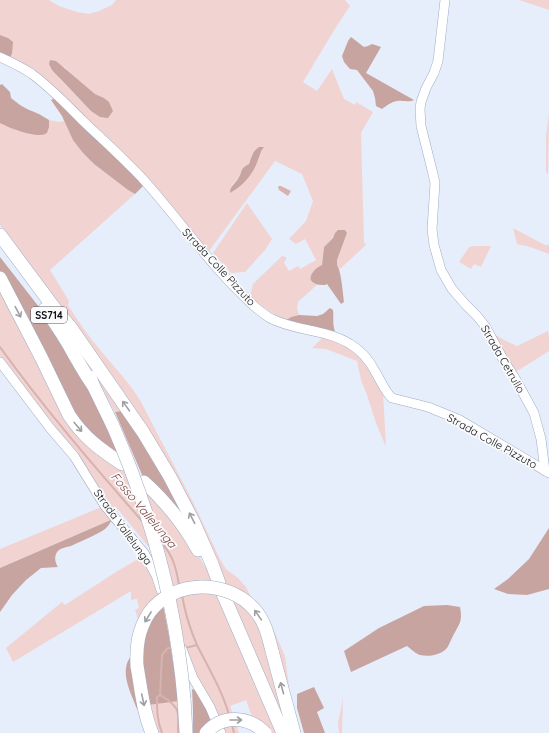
<svg xmlns="http://www.w3.org/2000/svg" width="549" height="733" viewBox="0 0 549 733" font-family="Quicksand,sans-serif">
<rect width="100%" height="100%" fill="#e6eefc"/>
<g fill="#f1d4d2" fill-rule="evenodd">
<path d="M0,0H49L59,6L77,12L89,14L99,11L112,5L116,0H345L350,6L336,27L303,82L317,91L332,69L344,99L355,105L356,102L373,112L361,133L364,242L366,245L340,269L337,265V260L347,233H335L333,238L324,247L322,265C316,268 313,270 311,277L315,284H318L298,302L297,308L299,315L291,317L285,321L262,306L250,296L253,284L282,256L286,257V260L284,263L289,271L298,266L300,269L316,260L305,239L296,244L289,239L306,221L313,201L302,174L275,161L209,251L192,234L167,202L10,57L8,38L0,35ZM64,66L69,73L95,94L104,98L82,102L60,79ZM264,147C260,153 259,159 256,165C251,177 241,186 230,192L232,185L240,177L241,172L245,166L249,164L252,154Z"/>
<path d="M519,0H549V10Z"/>
<path d="M549,113L548,174L546,172V136Z"/>
<path d="M49,120L59,122L65,121L69,131L83,153L94,164L128,190L135,194L50,270L69,301L68,305C78,321 89,337 101,351C114,367 129,382 140,400L193,502L219,557L226,569L238,578L246,587L251,597L261,608L273,632L275,633L285,656L292,710L288,733L206,545L16,246L0,225V123C12,129 27,133 41,135L49,127Z"/>
<path d="M247,203L272,239L265,250L245,272L231,273L213,253Z"/>
<path d="M513,228L545,245H549V254L530,247L517,244Z"/>
<path d="M474,246H491L481,267L474,264L471,269L459,262L469,247Z"/>
<path d="M0,282L123,467L126,476L148,492L190,542L206,568L276,733H258L246,700L230,706L239,733H222L186,660L170,573L116,507L107,506L0,356Z"/>
<path d="M548,331L549,336V351L514,373L494,334L506,341L517,346Z"/>
<path d="M322,338L335,340L351,347L372,368L383,391L386,447L376,423L367,395L361,380L357,361L326,349L312,348Z"/>
<path d="M96,378L98,379L122,411L115,412Z"/>
<path d="M104,506L113,519L0,568V549Z"/>
<path d="M141,557L161,594L139,622C137,618 137,614 135,610L139,608L137,599L131,600V591L13,662L6,648L62,602L65,605L116,572Z"/>
<path d="M343,698L342,733H339L338,724Z"/>
<path d="M179,700L181,733H156L148,705Z"/>
</g>
<g fill="#c8a4a1">
<path d="M0,35L8,38L13,42L12,54L10,57L0,53Z"/>
<path d="M351,37L364,47L368,46L372,44L381,47L366,73L414,100C408,103 403,100 397,101C391,102 386,106 382,109L376,106L375,98L373,91L357,70L350,69L344,62L342,56L348,41Z"/>
<path d="M50,60L56,61L95,94L104,98L109,102L113,111L108,118L100,117L91,111L52,70L49,64Z"/>
<path d="M2,84L10,92L11,98L20,105L27,109L39,114L49,120V127L47,133C45,134 43,135 41,135C31,136 9,128 0,123V85Z"/>
<path d="M56,97L144,185L135,194L128,190L94,164L83,153L73,140L62,116L51,100Z"/>
<path d="M259,147H264C260,152 259,159 256,165C251,177 241,187 230,193C230,186 235,184 238,179C243,172 239,169 249,164C252,156 252,152 259,147Z"/>
<path d="M338,230H345L347,233L337,260V265C341,270 343,293 344,302L341,304L327,284L325,285C321,285 317,285 314,283C305,278 316,267 322,265L324,247L333,238L335,233Z"/>
<path d="M0,257L39,307L89,387L120,459L82,431L0,272Z"/>
<path d="M330,308L333,310C334,317 332,324 335,331L323,330L285,321L291,317L299,315L317,316L323,314Z"/>
<path d="M122,411L134,429L181,508L177,510L143,477L115,412Z"/>
<path d="M113,519C111,521 109,525 107,527C102,533 79,542 71,546C67,547 60,548 57,552C54,557 55,562 58,567L41,568L26,580L12,595L0,612V568Z"/>
<path d="M549,528V589L527,595L508,594L494,589L508,579L529,559Z"/>
<path d="M163,605L169,636L179,701L148,705L141,653L147,625Z"/>
<path d="M447,605L460,607C463,622 459,624 453,636C450,641 449,647 445,650C439,655 428,657 420,655C416,654 411,649 407,646L351,672L344,651L379,628L424,606Z"/>
<path d="M132,655L140,708L137,709C131,693 118,670 132,655Z"/>
<path d="M314,687L324,708L317,712L325,733H304L297,708V694Z"/>
<path d="M192,689L197,691L212,720L200,733H193V709Z"/>
</g>
<path fill="#d7b2af" d="M279,186H281L291,191L288,196L279,190L278,187Z"/>
<g fill="none" stroke-linecap="round" stroke-linejoin="round">
<g stroke="#d7b2af" stroke-width="2">
<path d="M0,347C44,408 93,465 142,521"/>
<path d="M160,541C173,555 176,567 179,585"/>
<path d="M182,595C185,613 190,629 197,645C209,669 222,690 229,715"/>
<path d="M185,648L197,645"/>
<path d="M160,695C165,698 174,703 177,710C179,716 178,727 178,733"/>
<path d="M232,725L234,733"/>
<path d="M162,733C157,721 157,710 157,697L160,695L162,655L168,648H173"/>
</g>
<g stroke="#a0acc2" stroke-width="10">
<g id="minor">
<path d="M445,0L438,61L434,73L426,88L421,102L420,109L421,126L433,174L435,183L432,229L434,245L441,270L452,289L465,304L477,316L485,326L504,361L516,380L534,413L541,439L545,471"/>
<path d="M0,57C11,62 22,67 32,74C51,88 67,105 83,121C103,140 123,158 142,178C180,220 211,267 253,305C258,310 264,314 270,318C294,331 326,329 350,344C362,351 370,361 376,373C381,381 385,392 392,398L428,407L460,420L549,473"/>
<path d="M0,362L50,428L74,456L105,506L144,553L156,575L161,590"/>
<path d="M182,649L193,678L210,707L221,733"/>
</g>
</g>
<g stroke="#a0acc2" stroke-width="14">
<g id="highway">
<path d="M0,235L55,309L71,328L143,432L170,477L193,521L212,564L219,583"/>
<path d="M0,278L41,357L69,415C84,438 100,449 122,464"/>
<path d="M45,309C56,324 66,339 75,356C81,366 86,376 93,385"/>
<path d="M90,377L93,385L113,426"/>
<path d="M144,482C166,502 184,524 198,550"/>
<path d="M223,594L283,733"/>
<path d="M272,651L294,733"/>
<path d="M137,666C141,688 143,712 152,733"/>
<path d="M184,699L186,733"/>
</g>
</g>
<use href="#minor" stroke="#fff" stroke-width="9"/>
<use href="#highway" stroke="#fff" stroke-width="13"/>
<g stroke="#a0acc2" stroke-width="14" stroke-linecap="butt">
<g id="highway-bridge">
<path d="M113,426C151,513 176,605 184,699"/>
<path d="M137,666C136,647 138,630 149,613C173,579 228,579 254,609C265,621 268,635 272,651"/>
<path d="M206,733C222,714 249,716 265,733"/>
</g>
</g>
<use href="#highway-bridge" stroke="#fff" stroke-width="13"/>
</g>
<defs><path id="oneway-shaft" d="M-6 0H5M1.5-3L5.5 0L1.5 3" fill="none" stroke-width="1.6" stroke-linecap="round" stroke-linejoin="round"/></defs>
<g stroke="#9e9fa3">
<use href="#oneway-shaft" transform="translate(18 312) rotate(62)"/>
<use href="#oneway-shaft" transform="translate(126 406) rotate(-125)"/>
<use href="#oneway-shaft" transform="translate(78 427) rotate(50)"/>
<use href="#oneway-shaft" transform="translate(192 518) rotate(-117)"/>
<use href="#oneway-shaft" transform="translate(258 615) rotate(-125)"/>
<use href="#oneway-shaft" transform="translate(148 617) rotate(122)"/>
<use href="#oneway-shaft" transform="translate(282 688) rotate(-105)"/>
<use href="#oneway-shaft" transform="translate(143 700) rotate(78)"/>
<use href="#oneway-shaft" transform="translate(236 720)"/>
</g>
<g text-anchor="middle" dominant-baseline="central" stroke-width="3.5" stroke-linejoin="round" paint-order="stroke">
<rect fill="#fbfbfb" stroke="#54565c" stroke-width="1" x="31" y="307" width="36" height="16" rx="3"/>
<g font-size="10" font-weight="bold" fill="#0c1018">
<text x="49" y="315">SS714</text>
</g>
<g font-size="11" fill="#0c1018" stroke="#fbfbfb">
<text transform="translate(219 267) rotate(47)">Strada Colle Pizzuto</text>
<text transform="translate(503 359) rotate(60)">Strada Cetrullo</text>
<text transform="translate(492 441) rotate(29)">Strada Colle Pizzuto</text>
<text transform="translate(123 527) rotate(54)">Strada Vallelunga</text>
</g>
<g font-size="12" font-style="italic" fill="#7b4644" stroke="#fbfbfb">
<text transform="translate(144 510) rotate(50)">Fosso Vallelunga</text>
</g>
</g>
</svg>
